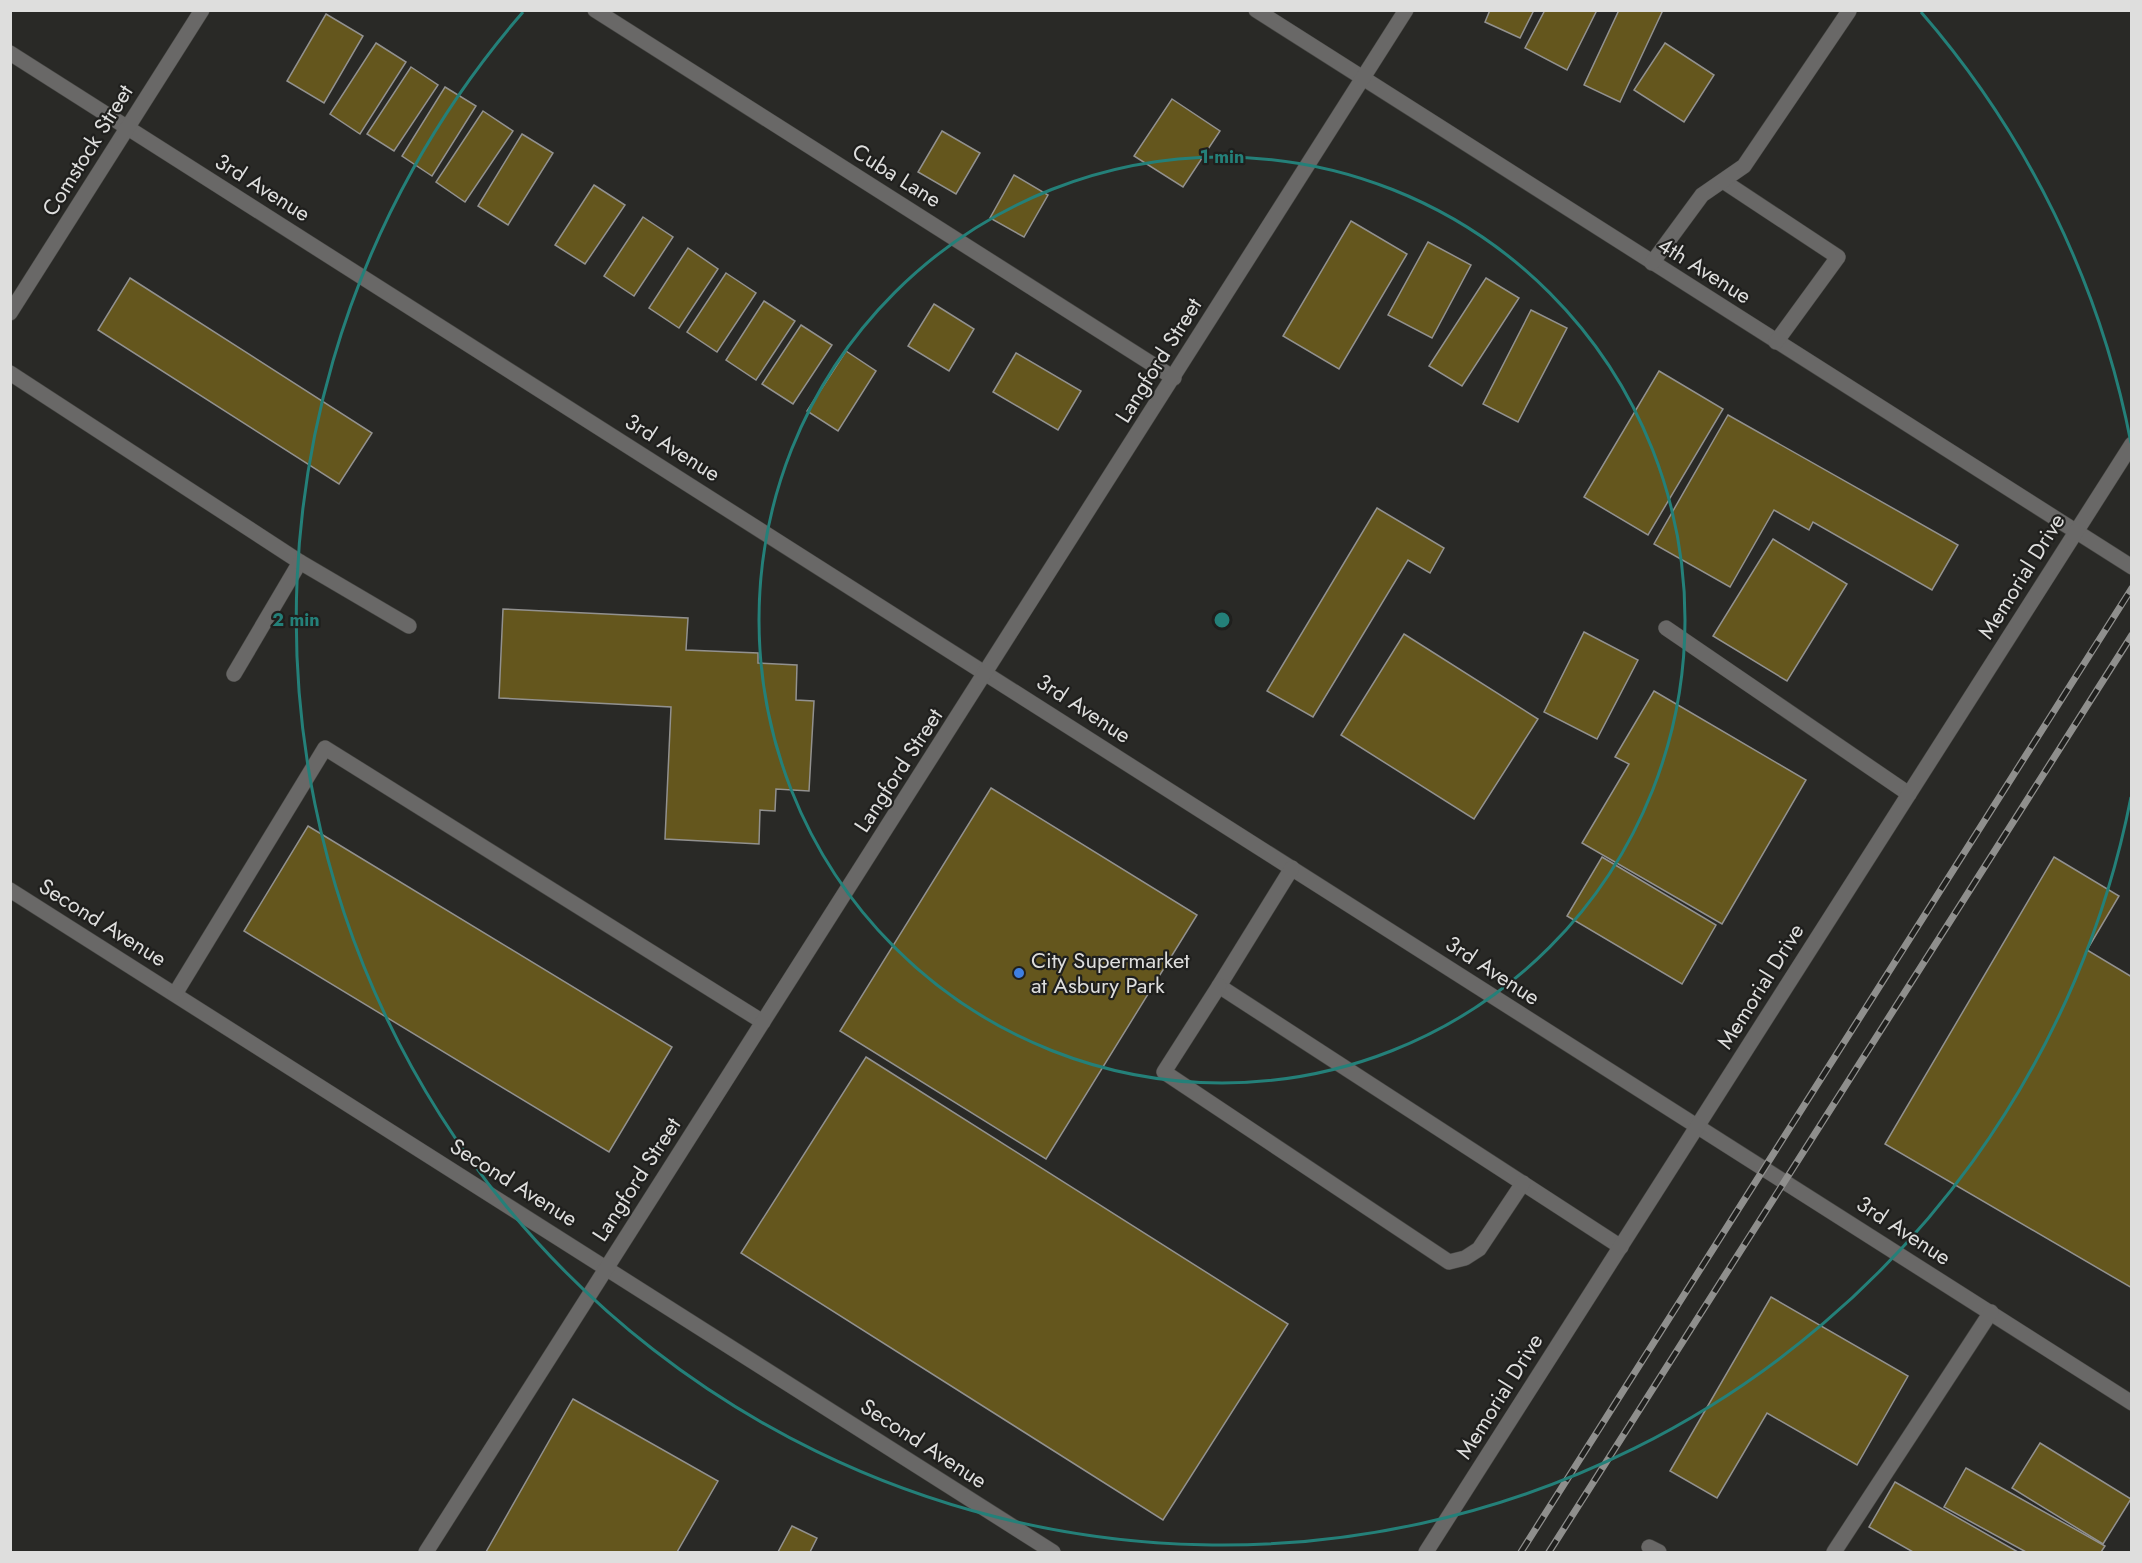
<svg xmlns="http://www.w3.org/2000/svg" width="2142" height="1563" viewBox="0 0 2142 1563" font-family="Jost,sans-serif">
<rect width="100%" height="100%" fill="#292926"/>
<g fill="#64561d" stroke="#92918f" stroke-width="1.5">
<path d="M1490,10H1534L1520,38L1485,22Z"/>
<path d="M1545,10H1597L1567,70L1525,48Z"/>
<path d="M1619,10H1663L1620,102L1584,85Z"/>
<path d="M326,14L363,36L324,103L287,81Z"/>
<path d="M376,43L406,62L360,134L330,114Z"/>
<path d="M1665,43L1714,75L1684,122L1634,90Z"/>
<path d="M411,67L438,85L394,151L367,134Z"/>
<path d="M445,87L476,106L432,176L402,156Z"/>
<path d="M1172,99L1220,131L1183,187L1134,156Z"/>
<path d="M483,111L513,131L465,202L436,182Z"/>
<path d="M942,131L980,153L956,194L918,172Z"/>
<path d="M522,134L553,153L508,225L478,206Z"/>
<path d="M1014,175L1048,195L1024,237L990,218Z"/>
<path d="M594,185L625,205L585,264L555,245Z"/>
<path d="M643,217L673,237L634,296L604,276Z"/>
<path d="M1351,221L1407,254L1339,369L1283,336Z"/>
<path d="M1428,242L1471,265L1432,338L1388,315Z"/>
<path d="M688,248L718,269L679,328L649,308Z"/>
<path d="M726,273L756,293L717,352L687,332Z"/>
<path d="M130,278L372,433L339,484L98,330Z"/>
<path d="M1486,278L1519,298L1462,386L1429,366Z"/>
<path d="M764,301L795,321L756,380L726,360Z"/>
<path d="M934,304L974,329L949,371L908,346Z"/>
<path d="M1531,310L1567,328L1518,422L1483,404Z"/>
<path d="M801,325L832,345L793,404L762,384Z"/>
<path d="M846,351L876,371L838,431L807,411Z"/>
<path d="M1016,353L1081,391L1058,430L993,392Z"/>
<path d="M1659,371L1723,409L1648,535L1584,497Z"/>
<path d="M1728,415L1958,545L1932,590L1813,522L1809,530L1774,510L1730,587L1654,544Z"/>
<path d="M1377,508L1444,548L1430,573L1408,560L1313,717L1267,691Z"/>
<path d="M1773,539L1847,584L1787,681L1713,636Z"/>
<path d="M503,609L688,618L686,650L758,653V663L797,665L796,700L814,701L809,791L776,789L775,811L760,810L759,844L665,839L671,707L499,698Z"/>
<path d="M1584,632L1638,660L1597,739L1544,712Z"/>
<path d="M1404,634L1538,719L1474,819L1341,735Z"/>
<path d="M1654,691L1806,780L1722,924L1582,843L1629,764L1615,757Z"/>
<path d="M991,788L1197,915L1046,1159L840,1031Z"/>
<path d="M308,826L672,1047L609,1152L244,931Z"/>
<path d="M1602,857L1716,925L1682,984L1567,916Z"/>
<path d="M2054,857L2119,896L2087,950L2132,977V1288L1885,1144Z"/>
<path d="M866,1057L1288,1324L1163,1520L741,1253Z"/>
<path d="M1771,1297L1908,1376L1857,1465L1767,1413L1717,1498L1670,1471Z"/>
<path d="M573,1399L718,1481L677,1552H486Z"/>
<path d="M2040,1443L2131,1499L2103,1544L2012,1488Z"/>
<path d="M1966,1468L2105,1546L2101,1552H2026L1944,1507Z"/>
<path d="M1895,1482L2018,1552H1913L1869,1527Z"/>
<path d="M792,1526L817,1538L810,1552H778Z"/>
</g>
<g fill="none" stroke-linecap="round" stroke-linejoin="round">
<g stroke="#464643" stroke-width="16">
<g id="minor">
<path d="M595,10L1174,378"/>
<path d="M1256,10L2132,567"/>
<path d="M10,53L2132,1403"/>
<path d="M1723,181L1838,257L1776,342"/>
<path d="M1652,263L1702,195L1744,166L1849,11"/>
<path d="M10,313L202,10"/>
<path d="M10,373L300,562L234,674"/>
<path d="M300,562L409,626"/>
<path d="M1666,628L1909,794"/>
<path d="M1292,868L1219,986L1621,1247"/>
<path d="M10,890L1053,1552"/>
<path d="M1219,986L1164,1072L1449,1262L1465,1258L1479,1249L1523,1183"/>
<path d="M175,994L325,748L763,1022"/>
<path d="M1649,1547L1659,1552"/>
<path d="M426,1552L1406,10"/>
<path d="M1426,1552L2132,444"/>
<path d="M1834,1552L1991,1312"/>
</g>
</g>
<use href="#minor" stroke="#696867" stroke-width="15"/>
<g stroke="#8f8f8d" stroke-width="7">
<g id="rail">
<path d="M1521,1552L2132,588"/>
<path d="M1549,1552L2132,635"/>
</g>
</g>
<use href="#rail" stroke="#1f1f1d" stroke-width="4.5" stroke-dasharray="14" stroke-linecap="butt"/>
</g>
<g fill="none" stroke="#248079" stroke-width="3">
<circle cx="1222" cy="620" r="463"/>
<path d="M2131 797A926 926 0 1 1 523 12M1921 12A926 926 0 0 1 2131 443"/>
</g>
<circle fill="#3f7fe0" stroke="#1f1f1d" stroke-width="2" cx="1019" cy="973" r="6"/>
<g text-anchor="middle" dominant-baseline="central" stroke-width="4.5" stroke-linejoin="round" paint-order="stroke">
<g font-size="22" fill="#dededd" stroke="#1f1f1d">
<text transform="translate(87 150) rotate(-58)">Comstock Street</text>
<text transform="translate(897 175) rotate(32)">Cuba Lane</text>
<text transform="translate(263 187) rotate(32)">3rd Avenue</text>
<text transform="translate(1705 270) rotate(32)">4th Avenue</text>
<text transform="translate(1158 360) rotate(-58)">Langford Street</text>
<text transform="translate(673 447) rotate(32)">3rd Avenue</text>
<text transform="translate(2021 576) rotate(-58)">Memorial Drive</text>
<text transform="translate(1084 708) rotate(33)">3rd Avenue</text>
<text transform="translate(898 770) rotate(-57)">Langford Street</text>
<text transform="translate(103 922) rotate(32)">Second Avenue</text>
<text transform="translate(1493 970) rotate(33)">3rd Avenue</text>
<text transform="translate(1760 986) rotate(-58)">Memorial Drive</text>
<text transform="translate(636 1179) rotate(-57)">Langford Street</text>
<text transform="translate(514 1182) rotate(32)">Second Avenue</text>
<text transform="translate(1904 1230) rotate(33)">3rd Avenue</text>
<text transform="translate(1499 1396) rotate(-58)">Memorial Drive</text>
<text transform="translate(924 1443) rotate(33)">Second Avenue</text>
</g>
<g font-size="22" fill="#dededd" stroke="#1f1f1d" text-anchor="start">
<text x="1031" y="960">City Supermarket<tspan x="1031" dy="25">at Asbury Park</tspan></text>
</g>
</g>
<circle cx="1222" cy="620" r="9" fill="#248079" stroke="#1f1f1d" stroke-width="3"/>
<g font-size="18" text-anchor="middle" font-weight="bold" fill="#248079" stroke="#1f1f1d" stroke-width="4.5" stroke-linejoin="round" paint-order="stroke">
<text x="1222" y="163">1 min</text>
<text x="296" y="626">2 min</text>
</g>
<rect width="2142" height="1563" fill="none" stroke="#dededd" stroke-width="24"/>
</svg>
